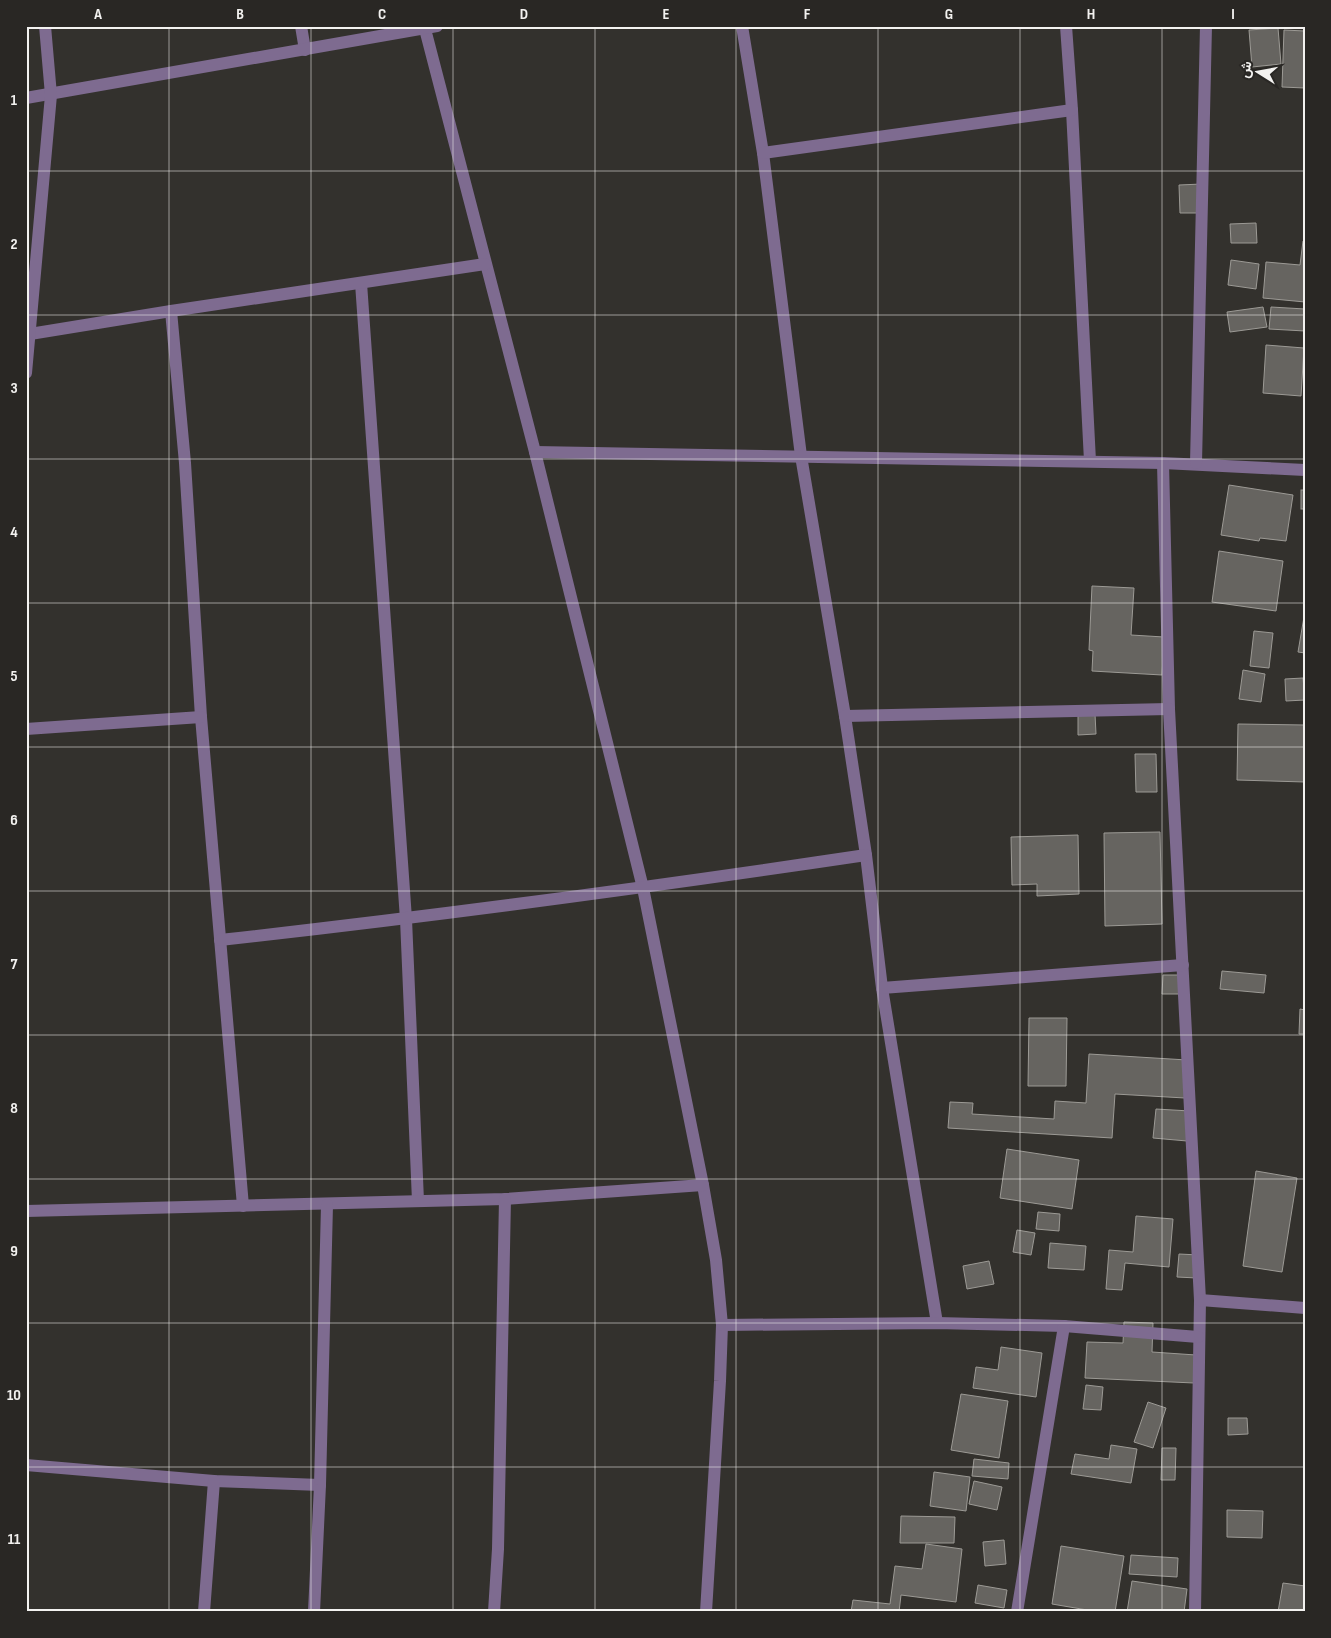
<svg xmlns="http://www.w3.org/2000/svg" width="1331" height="1638" viewBox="0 0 1331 1638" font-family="'Sofia Sans Condensed',Vazirmatn,sans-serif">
<rect width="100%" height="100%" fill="#33312d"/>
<g fill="#666460" stroke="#9c9a95">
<path d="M1278,28L1281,64L1252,67L1249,30Z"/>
<path d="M1284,30L1305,31V88L1282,87Z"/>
<path d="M1202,184V213H1180L1179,185Z"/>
<path d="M1256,223L1257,243H1231L1230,224Z"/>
<path d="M1303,241H1305V302L1263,298L1266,262L1300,265Z"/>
<path d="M1231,260L1259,264L1256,289L1228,285Z"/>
<path d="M1263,307L1267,327L1230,332L1227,312Z"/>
<path d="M1271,307L1305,309V331L1269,329Z"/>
<path d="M1266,345L1304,348L1301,396L1263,393Z"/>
<path d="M1229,485L1293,495L1286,541L1260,538L1259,541L1221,535Z"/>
<rect x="1301" y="490" width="4" height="19"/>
<path d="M1219,551L1283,561L1276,611L1212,602Z"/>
<path d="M1092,586L1134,588L1131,635L1164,637L1162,675L1092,671L1093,651L1089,650Z"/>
<path d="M1305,611V653L1298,652Z"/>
<path d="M1254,631L1273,633L1269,668L1250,666Z"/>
<path d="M1243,670L1265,674L1261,702L1239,699Z"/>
<path d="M1303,678L1305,700L1286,701L1285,679Z"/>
<path d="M1078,714H1095L1096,734L1078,735Z"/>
<path d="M1238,724L1305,725V782L1237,780Z"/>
<path d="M1135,754H1156L1157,792H1136Z"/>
<path d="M1160,832L1162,924L1105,926L1104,833Z"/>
<path d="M1078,835L1079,894L1037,896V884L1012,885L1011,837Z"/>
<path d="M1222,971L1266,975L1264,993L1220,989Z"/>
<path d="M1163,975H1186V994H1162Z"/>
<path d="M1300,1009L1305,1010V1034H1299Z"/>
<path d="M1029,1018H1067L1066,1086H1028Z"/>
<path d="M1089,1054L1187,1060L1185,1098L1115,1094L1112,1138L948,1128L950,1102L973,1103L972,1114L1054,1119L1055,1101L1086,1103Z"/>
<path d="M1156,1109L1190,1111L1187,1141L1153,1138Z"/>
<path d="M1007,1149L1079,1160L1072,1209L1000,1198Z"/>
<path d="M1256,1171L1297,1178L1282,1272L1243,1266Z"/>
<path d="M1038,1212L1060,1214L1059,1231L1036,1229Z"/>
<path d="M1136,1216L1173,1219L1169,1267L1125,1263L1122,1290L1106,1289L1109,1250L1133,1252Z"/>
<path d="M1017,1230L1035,1233L1031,1255L1013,1252Z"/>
<path d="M1050,1243L1086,1246L1084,1270L1048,1268Z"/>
<path d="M1179,1254L1199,1255L1197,1278L1177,1277Z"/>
<path d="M989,1261L994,1284L967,1289L963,1266Z"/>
<path d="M1124,1322L1153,1323L1152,1352L1196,1355L1194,1383L1085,1378L1087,1342L1123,1343Z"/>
<path d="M1001,1347L1042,1353L1036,1397L973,1388L976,1367L998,1370Z"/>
<path d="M1086,1385L1103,1387L1101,1410L1083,1409Z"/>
<path d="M961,1394L1008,1401L999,1458L951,1450Z"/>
<path d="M1148,1402L1166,1408L1153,1448L1134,1442Z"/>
<path d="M1228,1418H1247L1248,1434L1228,1435Z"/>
<path d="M1111,1445L1137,1449L1131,1483L1071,1474L1075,1454L1109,1459Z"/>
<path d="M1162,1448H1176L1175,1480H1161Z"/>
<path d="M974,1459L1009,1463L1008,1479L972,1476Z"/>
<path d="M934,1472L970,1477L966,1511L930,1506Z"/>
<path d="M974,1481L1002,1487L997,1510L969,1504Z"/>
<path d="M1227,1510L1263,1511L1262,1538L1227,1537Z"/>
<path d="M901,1516L955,1517L954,1543H900Z"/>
<path d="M1004,1540L1006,1564L985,1566L983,1542Z"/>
<path d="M926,1544L962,1549L956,1602L901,1595L899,1612H851L853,1600L890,1604L895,1566L922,1569Z"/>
<path d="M1061,1546L1124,1556L1115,1612H1099L1052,1604Z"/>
<path d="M1131,1555L1178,1558L1177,1577L1129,1574Z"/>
<path d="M1132,1581L1187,1589L1184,1612H1127Z"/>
<path d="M1283,1583L1305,1586V1612H1278Z"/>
<path d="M978,1585L1007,1590L1004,1608L975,1603Z"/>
</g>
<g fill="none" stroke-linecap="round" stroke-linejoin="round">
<g stroke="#7e6b90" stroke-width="12">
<path d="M301,26L305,50"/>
<path d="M742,26L763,153L801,456L845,716L866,855L882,988L937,1323"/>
<path d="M1066,26L1072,110L1090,461"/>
<path d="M425,29L535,452L643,888L703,1185L716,1260L722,1325L720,1381L706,1612"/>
<path d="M26,98L437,26"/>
<path d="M763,153L1072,110"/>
<path d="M361,283L406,919L418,1201"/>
<path d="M171,311L185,463L201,717L243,1206"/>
<path d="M30,334L171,311L485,264"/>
<path d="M26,373L51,95L45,26"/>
<path d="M535,452L1163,463L1305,470"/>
<path d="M1163,463L1169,709L1200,1300L1195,1612"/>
<path d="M1196,463L1206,26"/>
<path d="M845,716L1169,709"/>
<path d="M26,729L201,717"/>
<path d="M220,940C436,916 651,887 866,855"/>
<path d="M882,988L1183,965"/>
<path d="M26,1211L505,1199L703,1185"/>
<path d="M1200,1300L1305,1308"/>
<path d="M722,1325L937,1323L1064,1326L1198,1337"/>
<path d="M26,1465L214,1481L320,1485"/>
<path d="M204,1612L214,1481"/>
<path d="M314,1612L320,1485L327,1205"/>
<path d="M494,1612L498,1549L505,1199"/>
<path d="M1017,1612L1064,1326"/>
</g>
</g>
<path fill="none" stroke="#f3f2f0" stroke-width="1" stroke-opacity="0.55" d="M169,26V1612M311,26V1612M453,26V1612M595,26V1612M736,26V1612M878,26V1612M1020,26V1612M1162,26V1612M26,171H1305M26,315H1305M26,459H1305M26,603H1305M26,747H1305M26,891H1305M26,1035H1305M26,1179H1305M26,1323H1305M26,1467H1305"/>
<rect width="1331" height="1638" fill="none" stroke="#292724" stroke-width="55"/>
<g transform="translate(1258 72) rotate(281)" stroke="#292724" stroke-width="4" paint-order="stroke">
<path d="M0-4L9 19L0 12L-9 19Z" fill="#f3f2f0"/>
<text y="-8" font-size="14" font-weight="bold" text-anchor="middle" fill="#f3f2f0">ش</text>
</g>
<rect x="28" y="28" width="1276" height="1582" fill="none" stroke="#f3f2f0" stroke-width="2"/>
<g font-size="16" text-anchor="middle" font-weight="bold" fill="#f3f2f0">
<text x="98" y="19">A</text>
<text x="240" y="19">B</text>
<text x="382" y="19">C</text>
<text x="524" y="19">D</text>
<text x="666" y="19">E</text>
<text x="807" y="19">F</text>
<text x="949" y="19">G</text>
<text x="1091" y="19">H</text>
<text x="1233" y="19">I</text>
<text x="14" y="105">1</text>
<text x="14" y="249">2</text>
<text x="14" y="393">3</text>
<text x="14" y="537">4</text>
<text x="14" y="681">5</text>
<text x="14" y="825">6</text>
<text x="14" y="969">7</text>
<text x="14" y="1113">8</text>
<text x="14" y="1256">9</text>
<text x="14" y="1400">10</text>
<text x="14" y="1544">11</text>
</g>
</svg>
